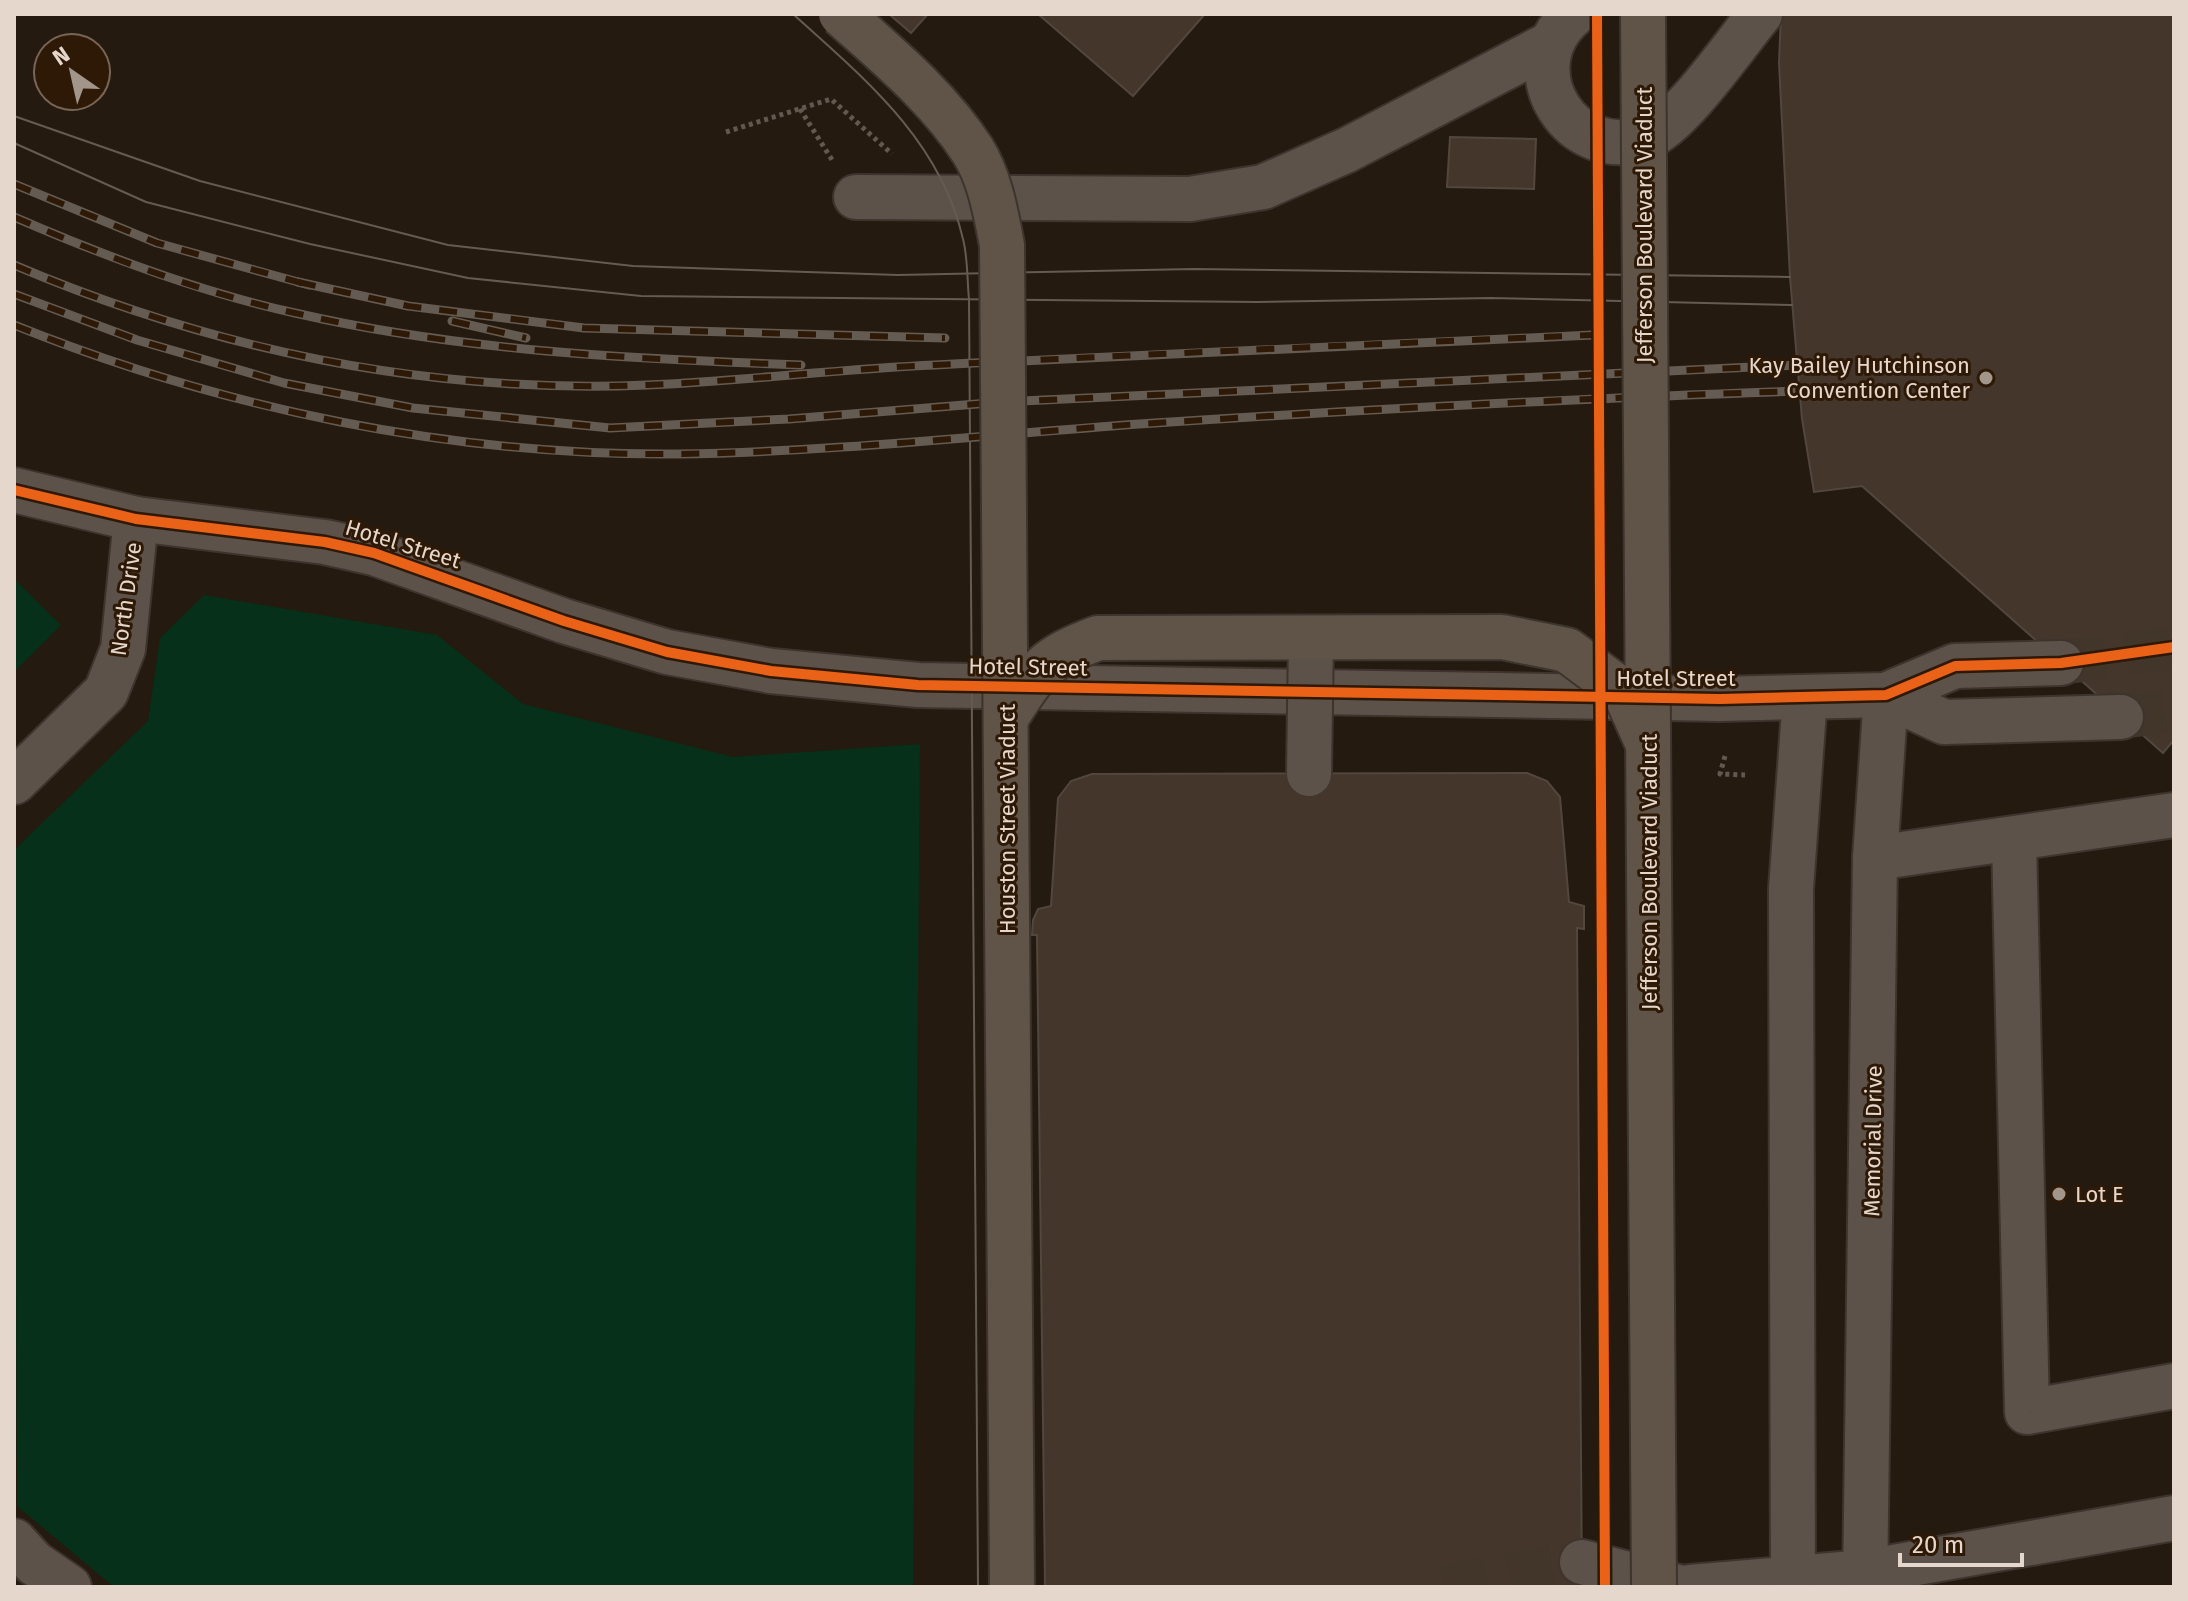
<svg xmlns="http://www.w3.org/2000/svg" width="2188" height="1601" viewBox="0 0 2188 1601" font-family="'Fira Sans',sans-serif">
<rect width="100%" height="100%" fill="#251a0f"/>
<g fill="#063019">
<path d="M14,579L61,625L14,672Z"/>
<path d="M204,595L437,635L523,704L733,757L920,744L913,1587H114L17,1506L14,850L148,721L160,638Z"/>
</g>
<g fill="#44362a" stroke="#51473e" stroke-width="2">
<path d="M889,14H928L911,33Z"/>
<path d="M1038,14H1205L1133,96Z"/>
<path d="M1781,14H2174V740L2163,753L1862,486L1814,492L1802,419L1790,277L1779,63Z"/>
<path d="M1450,137L1536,139L1534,189L1447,187Z"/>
<path d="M1527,773L1547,781L1560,797L1569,902L1584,906V929L1577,928L1582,1587H1045L1037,935H1032L1033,920L1038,909L1051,906L1058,798L1071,781L1092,774Z"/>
</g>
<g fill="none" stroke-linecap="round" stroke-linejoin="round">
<g stroke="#42362b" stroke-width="44" stroke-dasharray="44 22" stroke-linecap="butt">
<path d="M2061,663L2174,647"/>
<path d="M2121,717L2174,710"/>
<path d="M1444,1587L1582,1562"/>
</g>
<g stroke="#3d342e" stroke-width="48">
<g id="minor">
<path d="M1574,14C1510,68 1572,168 1649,136C1681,123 1736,43 1760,14"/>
<path d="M856,197L1190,199L1263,187L1347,150L1552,43"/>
<path d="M14,490L136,519L325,542L374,553L564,621L667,652L771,671L918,685L1720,699L1886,695L1955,666L2061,663"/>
<path d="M1886,695L1944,722L2121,717"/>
<path d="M14,782L106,692L123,649L136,519"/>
<path d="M2014,839L2027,1412L2174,1386"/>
<path d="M1875,858L2174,815"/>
<path d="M14,1541L34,1563L69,1587"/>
<path d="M1582,1562L1678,1587"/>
<path d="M1690,1587L1865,1572L2174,1518"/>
<path d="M1793,1587L1791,889L1805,697"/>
<path d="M1865,1587L1875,858L1886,695"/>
</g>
</g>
<g stroke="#615951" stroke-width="5" stroke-dasharray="4 4" stroke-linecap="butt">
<path d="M800,109L834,163"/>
<path d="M726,132L831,99L892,154"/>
<path d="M1725,756L1720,774L1745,775"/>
</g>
<use href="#minor" stroke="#5c524a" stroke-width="44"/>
<g stroke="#645b53" stroke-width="2">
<path d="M793,14C865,79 940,140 963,239C968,258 967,280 969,299L978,1587"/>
<path d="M14,116L200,181L448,245L633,266L898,275L1194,269L1790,277"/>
<path d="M14,143L146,202L310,244L468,278L641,296L1258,302L1491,298L1792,305"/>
</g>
<g stroke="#645b53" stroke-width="9">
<g id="rail">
<path d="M14,184L157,243L309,285"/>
<path d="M14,217C104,256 199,292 295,313C460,351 632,359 801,365"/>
<path d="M14,265C215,350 428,394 647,385C743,381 839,369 935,365C1154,354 1373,344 1593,335"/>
<path d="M298,282L408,306L584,328L945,338"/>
<path d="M14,294L137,340L284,383L413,408L610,428L789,419L1002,402L1797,365"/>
<path d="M452,321L526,338"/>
<path d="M14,325C224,409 451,456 677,454C832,452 985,435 1139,424C1359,410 1579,398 1800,391"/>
</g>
</g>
<use href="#rail" stroke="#2e1906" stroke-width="6" stroke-dasharray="18" stroke-linecap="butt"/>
<g stroke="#3d342e" stroke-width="48" stroke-linecap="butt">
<path id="minor-bridge" d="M1309,774L1311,638"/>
</g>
<g stroke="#3d342e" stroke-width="48" stroke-linecap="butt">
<g id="major-bridge">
<path d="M841,14C888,56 939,98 973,151C990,178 996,214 1002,245L1012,1587"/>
<path d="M1643,14L1654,1587"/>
<path d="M1006,718C1036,671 1044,658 1098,638L1502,637L1567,650L1625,693L1646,740"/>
</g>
</g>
<use href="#minor-bridge" stroke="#5c524a" stroke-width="44"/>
<use href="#major-bridge" stroke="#605347" stroke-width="44"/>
<g stroke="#2e1906" stroke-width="15">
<g id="cycleway">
<path d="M1597,14L1605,1587"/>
<path d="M14,490L136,519L325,542L374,553L564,621L667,652L771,671L918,685L1720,699L1886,695L1955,666L2061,663L2174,647"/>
</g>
</g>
<use href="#cycleway" stroke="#ea6118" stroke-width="10"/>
</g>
<g fill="#a2958a" stroke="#2e1906" stroke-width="3">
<circle cx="1986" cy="378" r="8"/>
<circle cx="2059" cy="1194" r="8"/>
</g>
<g text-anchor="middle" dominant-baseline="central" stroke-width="6" stroke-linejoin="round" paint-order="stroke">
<g font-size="22" fill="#e6d7cc" stroke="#2e1906">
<text transform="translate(1644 225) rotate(-90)">Jefferson Boulevard Viaduct</text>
<text transform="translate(403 544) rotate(17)">Hotel Street</text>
<text transform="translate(126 599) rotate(-82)">North Drive</text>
<text transform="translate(1028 667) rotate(1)">Hotel Street</text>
<text x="1676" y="678">Hotel Street</text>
<text transform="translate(1007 819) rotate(-90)">Houston Street Viaduct</text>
<text transform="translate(1649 872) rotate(-90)">Jefferson Boulevard Viaduct</text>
<text transform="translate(1873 1141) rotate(-89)">Memorial Drive</text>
</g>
<g font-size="22" fill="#e6d7cc" stroke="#2e1906" text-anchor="end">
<text x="1970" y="365">Kay Bailey Hutchinson<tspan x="1970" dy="25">Convention Center</tspan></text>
<text x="2075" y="1194" text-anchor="start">Lot E</text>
</g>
</g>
<rect width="2188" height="1601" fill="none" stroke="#e6d7cc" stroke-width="32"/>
<g transform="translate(72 72) rotate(326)"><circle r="38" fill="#2e1906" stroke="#786555" stroke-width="2"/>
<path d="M0-6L14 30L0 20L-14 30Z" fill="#a2958a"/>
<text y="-12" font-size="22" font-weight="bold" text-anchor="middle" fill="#e6d7cc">N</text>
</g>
<path d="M1900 1553v12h122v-12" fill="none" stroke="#e6d7cc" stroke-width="4"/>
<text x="1912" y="1553" font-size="24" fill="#e6d7cc" stroke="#2e1906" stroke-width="6" paint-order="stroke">20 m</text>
</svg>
